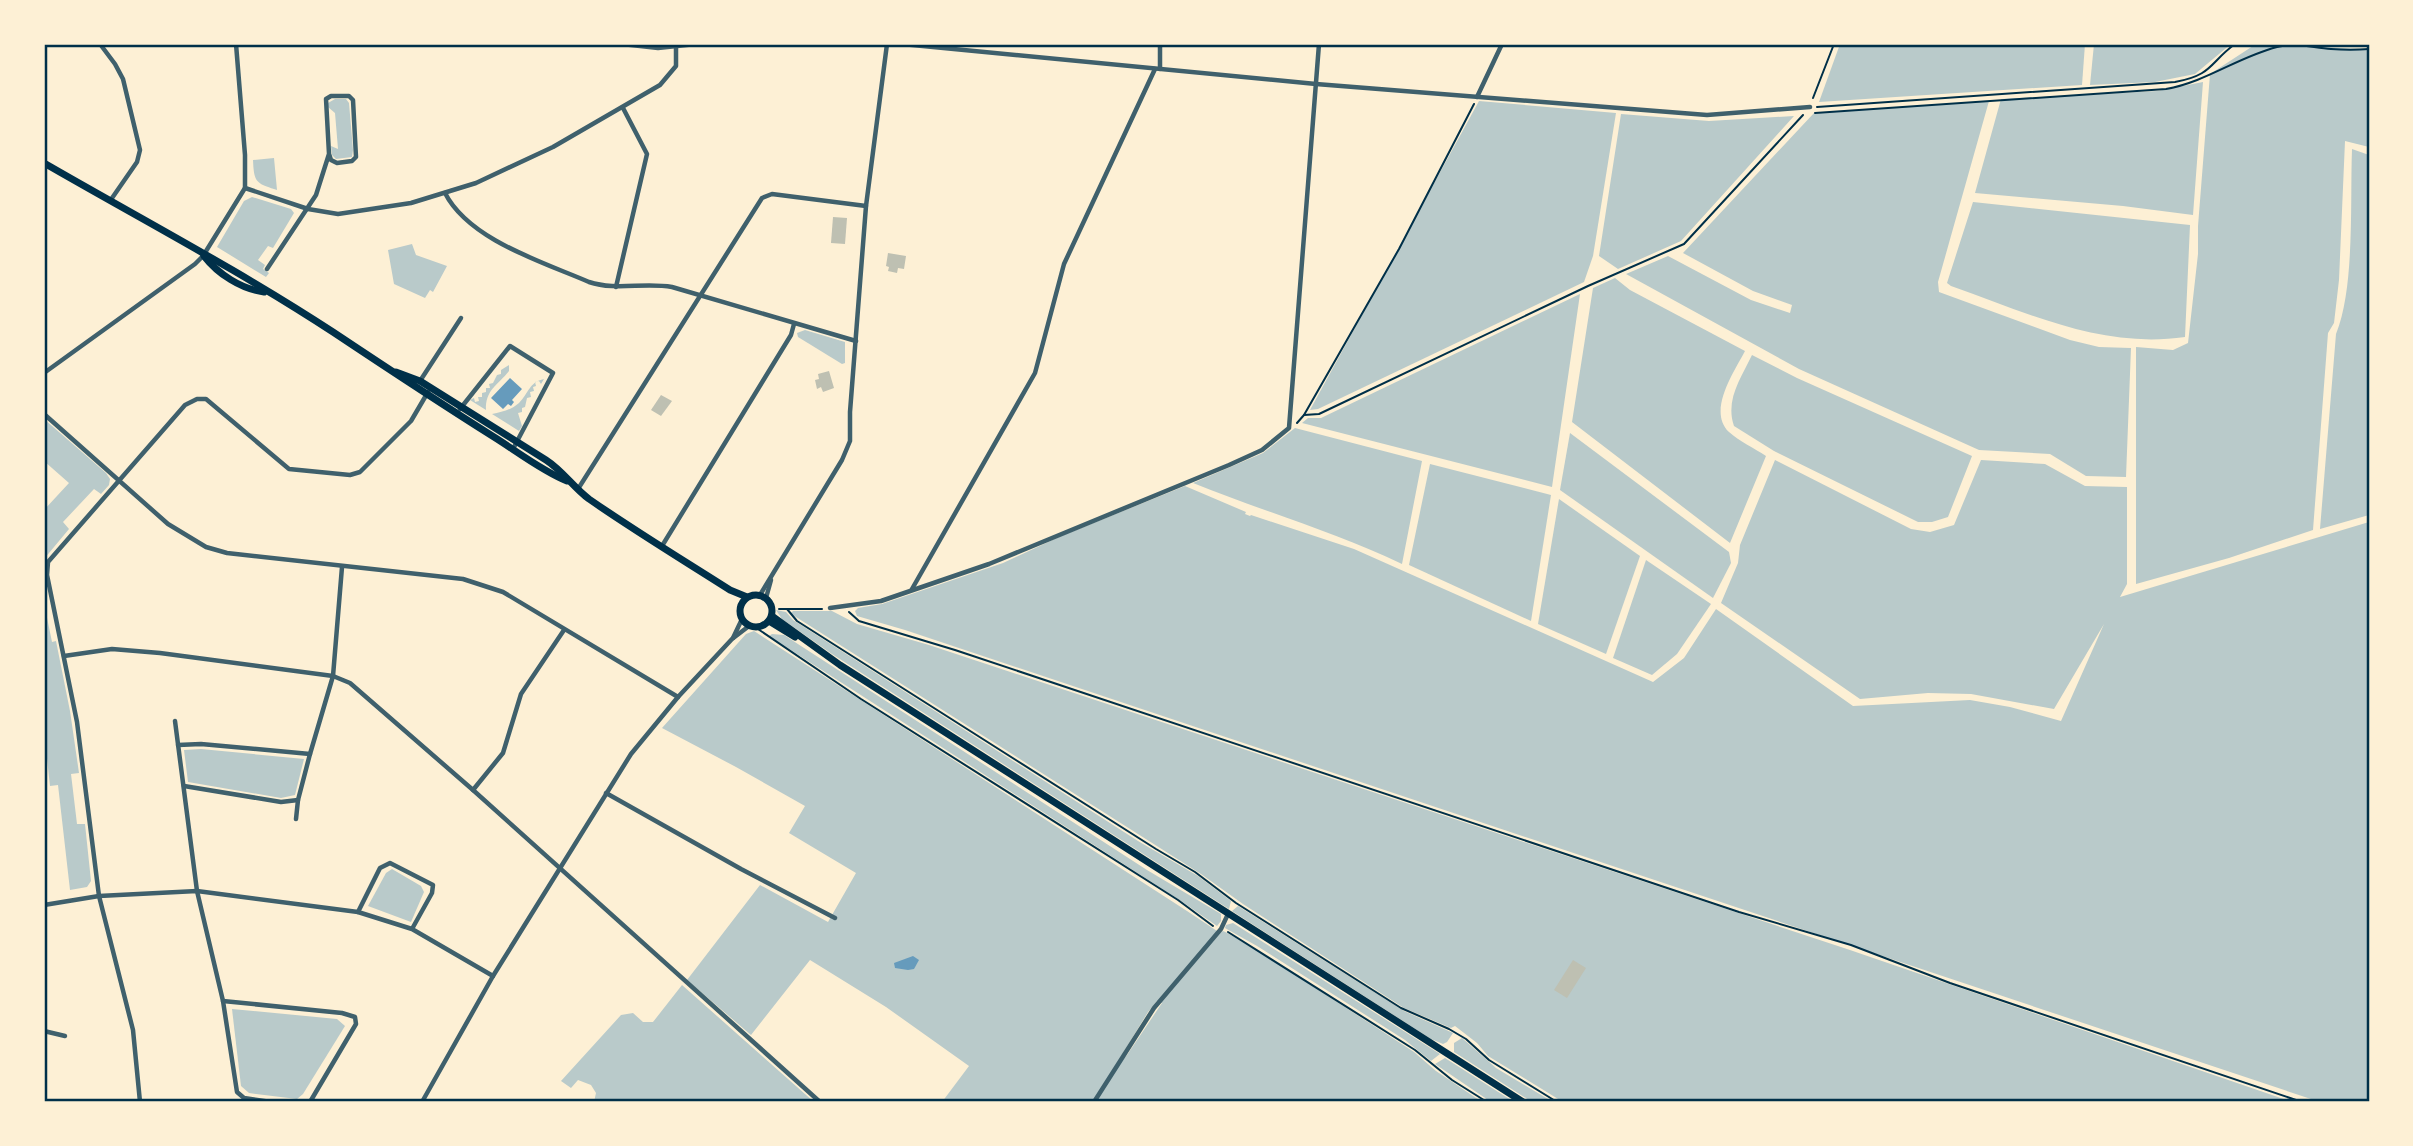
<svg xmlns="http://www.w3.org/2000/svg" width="2413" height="1146" viewBox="0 0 2413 1146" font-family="'Roboto Condensed',sans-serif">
<rect width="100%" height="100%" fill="#fdf0d5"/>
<g fill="#b9caca" fill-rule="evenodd">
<path d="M1840,44H2085L2082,85L1819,102Z"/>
<path d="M2094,44H2231L2195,74L2155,82L2090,85Z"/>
<path d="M2256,44C2294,44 2331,49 2369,49V147L2345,141L2339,280L2334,323L2328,333L2313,530L2229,558L2136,584V347L2173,350L2188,343L2198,254V226L2210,74Z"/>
<path d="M2203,82L2193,215L2123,206L1975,193L2001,99L2157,91Z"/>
<path d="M335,99H346L349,103L353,150L352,157L336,159L332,155L331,146L338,149L335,113L328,107V103Z"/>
<path d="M1479,101L1616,113L1593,256L1584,282L1318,409L1310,410Z"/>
<path d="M1989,101L1938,282L1939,292L2070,340L2099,347L2131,348L2126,477L2086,476L2050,454L1979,450L1799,369L1626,274L1668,256L1751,300L1790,313L1792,305L1753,291L1683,253L1814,113Z"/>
<path d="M1621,114L1709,121L1794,116L1681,241L1618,269L1599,256Z"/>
<path d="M2352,149L2369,155V515L2320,529L2336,334C2355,288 2350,201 2352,149Z"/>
<path d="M274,158L277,190C256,183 254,183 253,160Z"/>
<path d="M252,197L291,209L294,213L273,248L268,246L258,260L265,265L263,269L269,273L266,277L217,247L244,201Z"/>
<path d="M1973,202L2190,225L2185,337C2101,349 2028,313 1951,286L1947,283Z"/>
<path d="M412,244L416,255L447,266L433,292L430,290L425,298L394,284L388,250Z"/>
<path d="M1615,278L1630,290L1745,351C1734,372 1707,411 1729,432C1739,441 1754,448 1766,456L1730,543L1572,422L1593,288Z"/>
<path d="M1580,294L1552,487L1302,423L1308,418H1321Z"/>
<path d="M805,330L845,342V363L842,364L798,337L797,333Z"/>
<path d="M1752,355L1797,378L1972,456L1948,517L1932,522H1918L1774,451L1734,426C1725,400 1741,378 1752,355Z"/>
<path d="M509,357V371C498,385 485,390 486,410L470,400L474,398L475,402L479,401L478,397H482V393L486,392V388H490L489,384L493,383L497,375L501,374V370L509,365Z"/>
<path d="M544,379L541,384L539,381L535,382L536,386L533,387L534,391L530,392L531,397L527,398L525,407L522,408V412L518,413L522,426L519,431L492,414C502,412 511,410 519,403C529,393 529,382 544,379Z"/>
<path d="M44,419L106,473L110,479L109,485L101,494L94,489L63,522L69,529L44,559V510L69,483L44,461Z"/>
<path d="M1295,428L1422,461L1402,564C1335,532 1262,511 1193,483L1263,453Z"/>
<path d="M1570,433L1729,552L1731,563L1713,598L1560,490Z"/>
<path d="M1775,460L1911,529L1930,532L1954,525L1981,460L2045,464L2085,486L2127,487V584L2120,597L2369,522V1102H2320L905,630L857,616L855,611L858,608L882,604L1003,563L1059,537L1185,486L1246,512L1245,514L1250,516L1251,515L1354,549L1653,682L1684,658L1716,609L1853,706L1970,700L2010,707L2061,721L2104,624L2054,709L1971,694L1928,693L1860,699L1721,603L1738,563L1740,545Z"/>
<path d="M1430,464L1551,495L1531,621L1409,565Z"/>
<path d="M1559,499L1640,556L1606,654L1538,624Z"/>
<path d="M1646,560L1711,604L1677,654L1652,675L1613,658Z"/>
<path d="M44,603L52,642L56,641L70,711L79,773L71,774L77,824H85L91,881L87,887L70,890L58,785L50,786L44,731Z"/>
<path d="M776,610L786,612L793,620L1138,841L1198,876L1231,901L1229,909L832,654L782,619Z"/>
<path d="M793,611H832L857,624L929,645L1850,950L2292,1102H1563L1488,1056L1477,1043L1455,1026L1451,1028L1404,1008L1243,904L1201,874L796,617L791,613Z"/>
<path d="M754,631L1187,911L1220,933L1223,931C1235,936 1245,945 1257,950L1414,1052L1436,1071L1482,1102H942L969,1066L886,1007L810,960L751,1035L687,980L760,885L828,922L856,873L789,833L805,806L736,767L662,728L746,634ZM1157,1001L1162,1003L1127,1055L1109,1076L1148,1012Z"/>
<path d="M772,634L784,635L1147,870L1221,914V921L1217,926L1181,901L769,636Z"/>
<path d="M201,749L304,759L295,795L281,798L188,782L184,750Z"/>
<path d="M392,869L421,886L424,892L411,922L368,906L386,873Z"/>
<path d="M1238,906L1404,1011L1453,1033L1447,1042L1443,1044L1431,1039L1232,911Z"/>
<path d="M1233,923L1440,1054L1431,1061L1405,1040L1257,946L1225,928L1226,925Z"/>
<path d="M682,985L814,1102H594L596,1093L591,1085L578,1080L571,1088L561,1081L621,1015L633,1013L643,1022H653Z"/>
<path d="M232,1009L337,1019L345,1026L303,1094L297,1099L249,1093L241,1086Z"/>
<path d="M1462,1038L1496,1068L1553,1102H1532L1454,1052V1043Z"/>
<path d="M1445,1058L1514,1102H1491L1435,1064Z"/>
</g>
<g fill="#669bbc">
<path d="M510,378L522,389L512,400L514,402L511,406L508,404L503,409L491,398Z"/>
<path d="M913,956L919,960L914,969L908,970L895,968L894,963Z"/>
</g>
<g fill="#bec0b2">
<path d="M833,217L847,218L845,244L831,243Z"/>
<path d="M888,253L906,256L904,269L898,268L897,273L888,271L889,267L886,266Z"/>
<path d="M829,371L834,388L823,392L821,387L817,389L815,380L819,379L818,374Z"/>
<path d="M661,395L672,401L661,416L651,410Z"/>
<path d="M1573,960L1586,968L1567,998L1554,990Z"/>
</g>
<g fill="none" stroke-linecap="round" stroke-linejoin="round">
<g stroke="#003049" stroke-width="2">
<path d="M1813,98L1834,44"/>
<path d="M1817,107L2175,82C2213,75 2209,63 2235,44"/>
<path d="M1815,113L2166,89C2206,82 2238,57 2277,47C2295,42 2313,48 2331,49C2344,50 2357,50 2369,49"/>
<path d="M1304,415L1319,414L1588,286L1684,244L1803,115"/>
<path d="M1297,423L1304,415L1399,249L1474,104"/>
<path d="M779,609H822"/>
<path d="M787,609L797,621L1156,849L1195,872L1236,903L1401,1008L1449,1029L1466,1039L1489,1060L1557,1102"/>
<path d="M849,612L859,621L955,650L1739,912L1851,945L1950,983L2302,1102"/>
<path d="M755,627L861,699L1178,900L1213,926"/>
<path d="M1228,932L1415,1050L1452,1080L1487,1102"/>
</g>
<g stroke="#3f606c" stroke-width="4.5">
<path d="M100,44L115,64L123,79L140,150L137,162L110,201"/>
<path d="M622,44L658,48L696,44"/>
<path d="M902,44L1316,84L1707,115L1810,107"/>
<path d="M1160,44V69"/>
<path d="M1477,97L1502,44"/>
<path d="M245,188L308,209L338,214L411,203L476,183L553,147L660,85L676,66V47"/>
<path d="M445,193C469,240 543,262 589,282C616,291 644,282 672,287L856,341"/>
<path d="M267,269L316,195L329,154L326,99L331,96H349L353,100L356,157L352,161L337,163L331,160L329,154"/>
<path d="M616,287L647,154L623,108"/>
<path d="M44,373L195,264L203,256L245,188V155L236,44"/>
<path d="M420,381L461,318"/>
<path d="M460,409L510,346L553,373L513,449"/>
<path d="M44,414L168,524L206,547L227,553L463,579L503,592L678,697"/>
<path d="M578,489L762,198L772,194L866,206"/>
<path d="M662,546L791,335L794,324"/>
<path d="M912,589L1035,373L1064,264L1155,69"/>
<path d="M760,595L842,460L850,441V412L866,206L887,44"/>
<path d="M766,598L771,580"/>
<path d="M830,608L881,601L989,564L1229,465L1262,450L1289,428L1319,44"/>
<path d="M733,638L742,619"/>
<path d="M64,656L112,649L160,653L333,676L350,683L473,790L820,1102"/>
<path d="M175,721L197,891L223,1001L237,1092L244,1098L271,1102"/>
<path d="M178,745L201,744L310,754"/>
<path d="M184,786L281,802L298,800"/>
<path d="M473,790L503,753L521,694L564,630"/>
<path d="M606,793L741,869L835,918"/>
<path d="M296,819L298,800L310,754L333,676L342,567"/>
<path d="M44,905L99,896L197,891L358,912"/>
<path d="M412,929L432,893L433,885L390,863L380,868L358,912L412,929L493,976"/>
<path d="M223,1001L342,1013L355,1017L356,1024L310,1102"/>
<path d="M44,1031L65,1036"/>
<path d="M140,1102L133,1030L99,896L77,722L47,575L48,562L185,405L197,399H206L289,469L350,475L360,472L411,421L428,392"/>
<path d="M422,1102L493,976L631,754L678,697L732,639L749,626"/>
<path d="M1094,1102L1154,1008L1221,929L1228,914"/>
</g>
<g stroke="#003049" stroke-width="7">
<path d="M44,163C141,219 240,271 333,332C387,368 440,403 494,437C518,452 542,471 567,481"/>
<path d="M204,256C218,274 241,289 264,292"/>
<path d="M396,372L420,381L546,460C563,471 573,487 589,499C635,531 683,560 730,590L747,597"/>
<circle cx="756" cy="611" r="16"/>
<path d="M772,616L840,665L1523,1102"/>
<path d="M769,621L795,637"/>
</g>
</g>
<rect width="2413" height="1146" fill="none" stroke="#fdf0d5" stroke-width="91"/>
<rect x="46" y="46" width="2322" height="1054" fill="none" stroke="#003049" stroke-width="2.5"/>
</svg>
